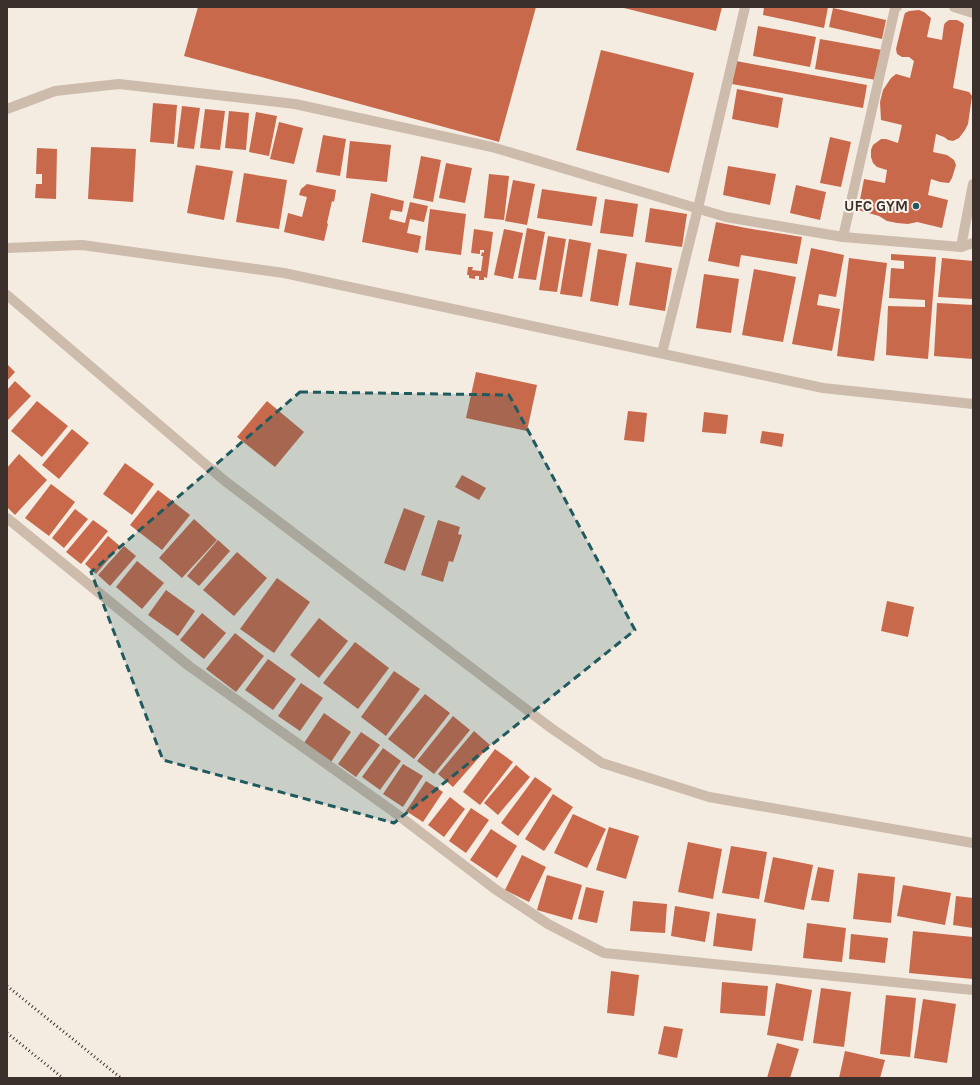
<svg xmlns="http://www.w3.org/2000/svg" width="980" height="1085" viewBox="0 0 980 1085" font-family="Karla,sans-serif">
<rect width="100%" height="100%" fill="#f4ebe1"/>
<g fill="#c8694b">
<path d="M198,7H536L499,142L184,56Z"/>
<path d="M620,7H722L716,31Z"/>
<path d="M764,7H828L824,28L763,15Z"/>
<path d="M833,8L886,20L882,39L829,27Z"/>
<path d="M919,10L924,12L931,18L927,37L942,40L944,25L945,23L949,20H957L963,23L964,25L953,88L969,92L972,96L968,124L965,130L959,138L953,141L948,140L944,137L936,134L933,152L947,155L954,160L956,165L952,178L949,183L940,182L931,179L928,195L948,200L942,228L917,222L908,224L897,223L887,221L879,216L858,210L864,179L885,183L887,170L877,167L873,163L871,157V150L873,145L881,139H886L898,143L902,125L881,120L880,102L883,90L891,78L896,74L910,78L914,61L909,57H902L897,54L896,49L904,16L905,13L909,11Z"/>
<path d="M758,26L816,37L810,67L753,56Z"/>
<path d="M820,39L882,50L876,80L815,69Z"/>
<path d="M601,50L694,73L669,173L576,150Z"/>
<path d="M736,61L867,85L863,108L732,84Z"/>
<path d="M737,89L783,98L778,128L732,119Z"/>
<path d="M153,103L177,105L174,144L150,142Z"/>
<path d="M182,106L200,108L194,149L177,147Z"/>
<path d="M205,109L225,111L220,150L200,148Z"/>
<path d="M229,111L249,113L246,150L225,148Z"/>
<path d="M256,112L277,116L269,156L249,152Z"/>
<path d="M279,122L303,128L294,164L270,159Z"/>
<path d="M323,135L346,139L340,176L316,172Z"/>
<path d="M830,137L851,142L841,187L820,183Z"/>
<path d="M350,141L391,145L387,182L346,178Z"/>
<path d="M91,147L136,149L133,202L88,199Z"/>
<path d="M37,148L57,149L56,199L35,198L36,184H42V174H36Z"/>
<path d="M421,156L441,160L433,202L413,198Z"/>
<path d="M446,163L472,168L465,203L439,198Z"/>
<path d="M196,165L233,171L224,220L187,213Z"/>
<path d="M728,166L776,174L770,205L723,195Z"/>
<path d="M244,173L287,180L279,229L236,222Z"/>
<path d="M489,174L509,176L504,220L484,218Z"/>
<path d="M513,180L535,184L527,225L505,221Z"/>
<path d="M307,184L336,190L334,202L332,201L327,223L328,224L324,241L284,232L288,213L302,217L307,197L299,195L301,189Z"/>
<path d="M796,185L826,192L820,220L790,213Z"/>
<path d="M542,189L597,197L592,226L537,218Z"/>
<path d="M371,193L404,201L402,212L391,210L389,219L405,223L410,202L428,206L424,222L410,219L407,233L421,236L418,253L362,242Z"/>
<path d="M605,199L638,204L633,237L600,233Z"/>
<path d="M650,208L687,214L682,247L645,242Z"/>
<path d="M430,209L466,214L461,255L425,250Z"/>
<path d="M716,222L746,228L802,237L797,264L741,255L739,267L708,261Z"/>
<path d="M527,228L545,232L536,280L518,278Z"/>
<path d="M474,229L493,232L487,278L484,277V280H479V276H475V279L469,278V275H467L468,267H473L472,270L481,271L483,256H481L482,252L484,253V250H480V254L471,253Z"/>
<path d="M504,229L523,233L513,279L494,275Z"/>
<path d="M548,236L566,239L557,292L539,290Z"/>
<path d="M569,239L591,243L582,297L560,294Z"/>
<path d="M811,248L844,255L836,297L819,294L817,305L840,309L832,351L792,344Z"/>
<path d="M598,249L627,254L618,306L590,301Z"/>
<path d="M891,254L936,257L928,359L886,355L888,306L925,307V300L889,298L891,268L904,269V261L891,260Z"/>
<path d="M849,258L887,263L874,361L837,356Z"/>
<path d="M942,258L973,261V299L938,297Z"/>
<path d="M636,262L672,268L665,311L629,305Z"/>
<path d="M754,269L796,277L783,342L742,335Z"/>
<path d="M704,274L739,279L731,333L696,328Z"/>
<path d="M937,303L973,305V359L934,356Z"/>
<path d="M7,364L15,372L7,381Z"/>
<path d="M476,372L537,385L527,431L466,418Z"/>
<path d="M15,381L31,396L7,421V390Z"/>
<path d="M37,401L68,426L42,457L11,431Z"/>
<path d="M267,401L304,432L275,467L237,437Z"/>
<path d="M628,411L647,413L644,442L624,440Z"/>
<path d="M704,412L728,415L726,434L702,432Z"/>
<path d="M72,429L89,443L59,479L42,465Z"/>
<path d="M762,431L784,434L782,447L760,443Z"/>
<path d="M19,454L47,480L15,515L7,507V468Z"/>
<path d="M125,463L154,484L132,515L103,494Z"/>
<path d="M462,475L486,488L479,500L455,487Z"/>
<path d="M51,484L75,502L49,536L25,518Z"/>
<path d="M158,490L190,515L162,550L130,525Z"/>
<path d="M404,508L425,516L405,571L384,563Z"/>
<path d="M75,509L88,519L64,548L52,538Z"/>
<path d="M194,519L217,540L182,578L159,558Z"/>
<path d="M93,520L108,531L81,564L66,552Z"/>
<path d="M438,520L460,527L458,534L462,535L453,562L449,561L443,582L421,575Z"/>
<path d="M108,536L120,546L96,574L85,564Z"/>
<path d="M218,540L230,551L199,586L187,576Z"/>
<path d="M124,546L136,556L110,586L98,575Z"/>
<path d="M237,552L267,578L234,616L203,590Z"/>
<path d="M137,561L164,583L142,609L116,587Z"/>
<path d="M277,578L310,602L274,653L240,629Z"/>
<path d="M166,590L195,611L178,636L148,615Z"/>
<path d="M887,601L914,607L908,637L881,631Z"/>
<path d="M202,613L226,633L204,659L180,640Z"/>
<path d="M319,618L348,641L319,678L290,655Z"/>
<path d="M235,633L264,656L236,692L206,669Z"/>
<path d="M355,642L389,668L358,709L323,683Z"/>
<path d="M268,659L296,679L273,710L245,690Z"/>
<path d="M394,671L420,689L386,736L361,717Z"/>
<path d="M301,683L323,698L300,731L278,716Z"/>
<path d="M425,694L450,713L414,759L388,739Z"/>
<path d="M324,713L351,732L331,762L304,743Z"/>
<path d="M453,716L470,730L434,774L417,761Z"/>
<path d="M474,731L490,745L453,787L438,774Z"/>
<path d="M361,732L380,745L356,777L338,764Z"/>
<path d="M383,748L401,761L380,790L362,777Z"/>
<path d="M495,749L513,762L480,805L463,792Z"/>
<path d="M403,764L423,776L403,807L383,794Z"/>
<path d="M516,765L530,777L498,815L484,803Z"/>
<path d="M535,777L552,789L518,836L501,823Z"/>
<path d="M426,781L443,792L423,822L406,811Z"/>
<path d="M553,794L573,807L544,851L525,839Z"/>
<path d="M450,797L465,809L444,837L428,825Z"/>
<path d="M471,808L489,820L466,853L449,841Z"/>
<path d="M573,814L606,829L587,868L554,853Z"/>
<path d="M609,827L639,836L626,879L596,870Z"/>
<path d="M491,829L517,846L497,878L470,860Z"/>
<path d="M688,842L722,849L713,899L678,892Z"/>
<path d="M731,846L767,852L759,899L722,893Z"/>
<path d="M522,855L546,867L529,902L505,890Z"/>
<path d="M773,857L813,865L804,910L764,902Z"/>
<path d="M818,867L834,870L829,902L811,900Z"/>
<path d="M858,873L895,877L891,923L853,919Z"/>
<path d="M547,875L582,885L572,920L537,910Z"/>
<path d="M903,885L951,893L945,925L897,916Z"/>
<path d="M586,887L604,891L597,923L578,919Z"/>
<path d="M956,896L973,898V928L953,925Z"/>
<path d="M633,901L667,904L665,933L630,931Z"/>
<path d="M675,906L710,912L705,942L671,936Z"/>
<path d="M717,913L756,919L752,951L713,946Z"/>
<path d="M807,923L846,928L842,962L803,958Z"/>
<path d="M913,931L973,937V979L909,973Z"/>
<path d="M851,934L888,938L885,963L849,959Z"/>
<path d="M611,971L639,975L634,1016L607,1013Z"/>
<path d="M722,982L768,986L765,1016L720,1013Z"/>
<path d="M776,983L812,990L803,1041L767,1035Z"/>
<path d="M821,988L851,992L844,1047L813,1043Z"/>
<path d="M886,995L916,998L910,1057L880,1054Z"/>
<path d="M923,999L956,1004L947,1063L914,1058Z"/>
<path d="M664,1026L683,1029L677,1058L658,1054Z"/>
<path d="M777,1043L799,1049L790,1078H767Z"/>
<path d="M845,1051L885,1060L880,1078H839Z"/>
</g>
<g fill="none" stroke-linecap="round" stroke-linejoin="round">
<g stroke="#cdbbac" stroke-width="10">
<path d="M954,7L973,13"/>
<path d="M7,109L55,91L119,84L295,104L492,147L726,217L843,237L961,247L973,243"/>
<path d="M843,237L895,8L897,7"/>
<path d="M961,247L973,184"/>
<path d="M7,248L82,245L284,273L823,388L973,404"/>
<path d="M7,295L225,481L551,728L602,763L709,797L973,843"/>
<path d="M662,353L698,208L745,7"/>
<path d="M7,518L189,666L394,812L495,889L548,924L604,953L973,990"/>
</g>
<g stroke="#3b302b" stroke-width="3" stroke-dasharray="1 3" stroke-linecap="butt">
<path d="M7,986L121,1078"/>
<path d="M7,1033L63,1078"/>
</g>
</g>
<path fill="#1f5a5e" fill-opacity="0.2" stroke="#1f5a5e" stroke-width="3" stroke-dasharray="8 5" stroke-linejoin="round" d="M300,392L509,395L635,630L394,823L163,760L91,572Z"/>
<circle fill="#1f5a5e" stroke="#fbf5ee" stroke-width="1.5" cx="916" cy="206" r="4"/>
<g text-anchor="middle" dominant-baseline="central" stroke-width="4" stroke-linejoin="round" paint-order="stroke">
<g font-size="15" font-weight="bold" fill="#3b302b" stroke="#fbf5ee" text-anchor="end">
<text x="908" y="206">UFC GYM</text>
</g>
</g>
<rect width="980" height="1085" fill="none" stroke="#3b302b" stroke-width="16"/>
</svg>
